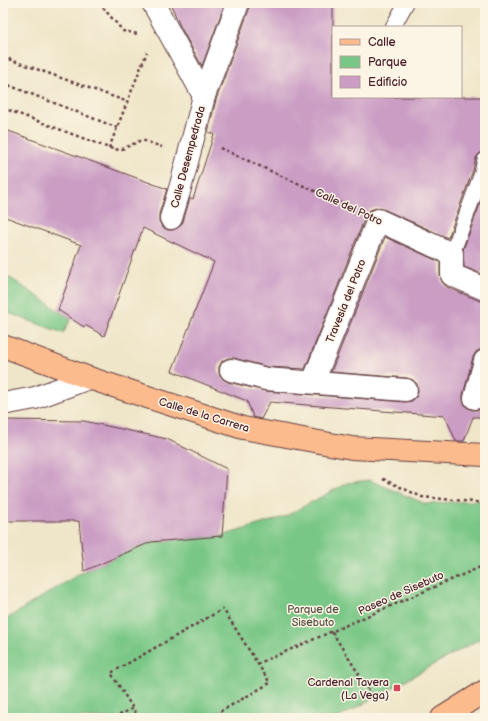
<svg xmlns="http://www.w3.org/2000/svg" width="488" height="721" viewBox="0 0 488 721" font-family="'Balsamiq Sans',sans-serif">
<rect width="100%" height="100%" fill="#fcf5e5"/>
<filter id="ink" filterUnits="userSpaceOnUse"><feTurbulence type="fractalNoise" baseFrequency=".025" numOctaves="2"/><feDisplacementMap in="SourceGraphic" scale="8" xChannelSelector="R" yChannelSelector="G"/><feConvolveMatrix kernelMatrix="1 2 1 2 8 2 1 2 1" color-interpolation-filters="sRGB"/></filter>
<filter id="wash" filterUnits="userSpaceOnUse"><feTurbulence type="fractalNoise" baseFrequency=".012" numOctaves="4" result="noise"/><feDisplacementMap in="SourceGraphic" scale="16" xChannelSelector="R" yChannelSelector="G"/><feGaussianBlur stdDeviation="0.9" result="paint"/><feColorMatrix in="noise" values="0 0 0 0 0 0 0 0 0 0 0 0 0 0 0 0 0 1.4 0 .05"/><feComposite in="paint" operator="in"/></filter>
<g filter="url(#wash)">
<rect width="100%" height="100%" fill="#efe6c9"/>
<g fill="#79c786" stroke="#627358">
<path d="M3,273L71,319L63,333L3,311Z"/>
<path d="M369,480L426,504L485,500V636L338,718H3V621L84,571L151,542L222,536L284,517L347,483Z"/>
</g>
<g id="blocks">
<g fill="#cb9dc5">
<path d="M170,3H225L202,66L181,28Z"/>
<path d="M250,3H333V97H485V151L479,154L476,158L473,170L448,238L383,209L376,208L370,210L366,215L305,369L268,367L234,358H228L222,361L219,367V374L223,379L228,382L265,391L405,402L412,401L416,397L418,391L417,384L413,380L407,378L331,372L385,237L440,262V275L442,282L447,287L480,301H485V349H481L476,352L473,357L463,395V401L466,407L472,410H479L485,405V417H473L464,441H456L445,416L270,402L261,419L253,417L247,401L172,371L214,262L143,228L104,336L85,325L84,327L58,310L81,245L3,216V129L167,189L159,214V221L162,227L168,230H173L179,227L183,222L190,198L193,199L214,134L208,132L216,100L250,7Z"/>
<path d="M485,191V275L464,267L463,250Z"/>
<path d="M3,420L84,421L167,439L227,469L222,536L151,542L84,571L79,521H3Z"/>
</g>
</g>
</g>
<g filter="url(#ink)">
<use href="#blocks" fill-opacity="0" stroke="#633d43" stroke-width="1"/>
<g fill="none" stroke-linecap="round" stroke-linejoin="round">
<g stroke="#633d43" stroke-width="17">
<g id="lane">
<path d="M393,27L406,3"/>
<path d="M452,254L482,173L485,160"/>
</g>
</g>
<g stroke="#633d43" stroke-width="24">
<g id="street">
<path d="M153,3L204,96"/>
<path d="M171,218L181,185L204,96L238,3"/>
<path d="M231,370L266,379L406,390"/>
<path d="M313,382L378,220L452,254V275L485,289"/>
<path d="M475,398L485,361"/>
<path d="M3,404L35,398L89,378"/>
</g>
</g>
<g stroke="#633d43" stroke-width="24">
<g id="primary">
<path d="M3,346L89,378L243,428L352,448L485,455"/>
<path d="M442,718L485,691"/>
</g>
</g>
<g stroke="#633d43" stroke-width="2.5" stroke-dasharray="3 3" stroke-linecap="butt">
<path d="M99,3L123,31L138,34"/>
<path d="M3,57L128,102"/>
<path d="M3,83L118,128"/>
<path d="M3,108L109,148L120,150L142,140L162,147"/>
<path d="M109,148L147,52"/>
<path d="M220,148L352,208"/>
<path d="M383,479L422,497L485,503"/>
<path d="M332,632L374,698"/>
<path d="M257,664L485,565"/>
<path d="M114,718L133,708"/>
<path d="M139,718L111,673L223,609L270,683L209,718"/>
</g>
<use href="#lane" stroke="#fff" stroke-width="15"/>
<use href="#street" stroke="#fff" stroke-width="22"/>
<use href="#primary" stroke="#fbbb8d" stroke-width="22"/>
</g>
</g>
<rect fill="#d1495b" stroke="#fcf5e5" stroke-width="1.5" x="393" y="684" width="8" height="8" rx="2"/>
<g text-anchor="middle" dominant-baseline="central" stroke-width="3" stroke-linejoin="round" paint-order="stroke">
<g font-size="11" fill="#4a1f2b" stroke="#fcf5e5">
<text transform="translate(188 157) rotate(-75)">Calle Desempedrada</text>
<text transform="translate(349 207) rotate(25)">Calle del Potro</text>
<text transform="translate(346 301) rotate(-68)">Travesía del Potro</text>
<text transform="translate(204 415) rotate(17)">Calle de la Carrera</text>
<text transform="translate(401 593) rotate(-24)">Paseo de Sisebuto</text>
</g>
<g font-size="11" fill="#585146" stroke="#fcf5e5">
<text x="313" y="609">Parque de<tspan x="313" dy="13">Sisebuto</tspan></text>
</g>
<g font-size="11" fill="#4a1f2b" stroke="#fcf5e5" text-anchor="end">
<text x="389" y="682">Cardenal Tavera<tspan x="389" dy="13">(La Vega)</tspan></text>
</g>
</g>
<rect width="488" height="721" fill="none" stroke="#fcf5e5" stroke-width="16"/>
<rect x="332" y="26" width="130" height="72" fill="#fcf5e5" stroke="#b59f9b"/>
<rect x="340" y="39" width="20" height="6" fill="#fbbb8d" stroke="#b59f9b"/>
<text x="368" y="46" font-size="12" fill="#4a1f2b">Calle</text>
<rect x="340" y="56" width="20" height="12" fill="#79c786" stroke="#b59f9b"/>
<text x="368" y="66" font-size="12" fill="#4a1f2b">Parque</text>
<rect x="340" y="76" width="20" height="12" fill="#cb9dc5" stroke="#b59f9b"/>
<text x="368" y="86" font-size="12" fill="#4a1f2b">Edificio</text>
</svg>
